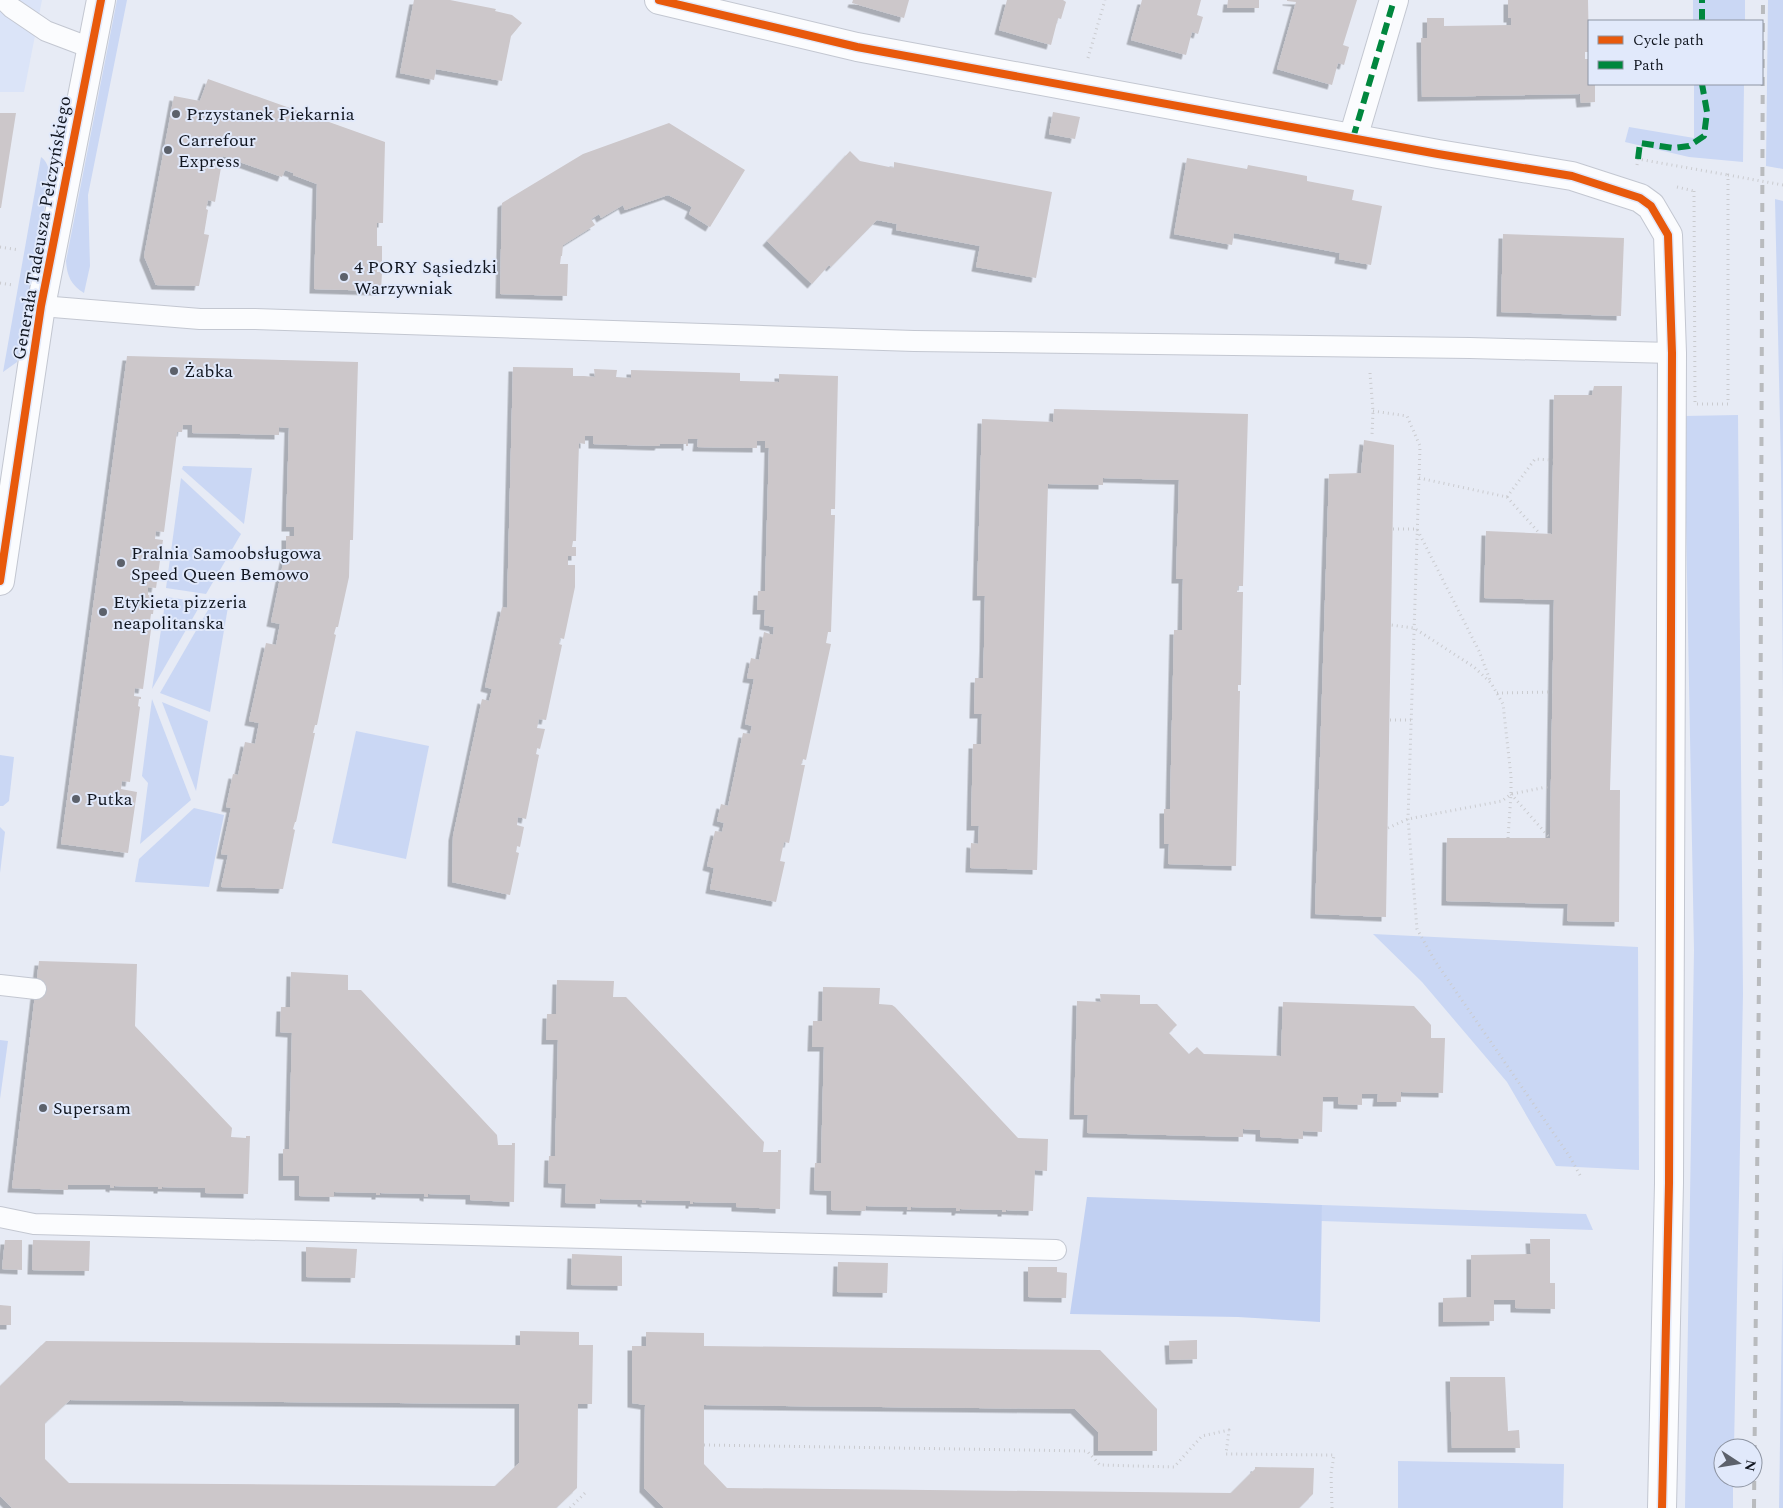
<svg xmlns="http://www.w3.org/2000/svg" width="1783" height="1508" viewBox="0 0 1783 1508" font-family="Spectral,serif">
<defs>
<filter id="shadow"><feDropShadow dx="-4.5" dy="4.5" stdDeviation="0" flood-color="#0004"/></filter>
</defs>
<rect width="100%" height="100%" fill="#e7ebf5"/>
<path fill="#dbe4f8" d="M0,0H42L24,92H0Z"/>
<g fill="#cad7f4">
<path d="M117,0H127L88,195L90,266L84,293C71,285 67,276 66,261Z"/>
<rect x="1693" y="0" width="52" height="21"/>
<path d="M1768,0H1783V169L1766,166Z"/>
<path d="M1694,84H1744L1743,162L1689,157L1625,142L1629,127L1694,138Z"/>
<path d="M41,157C48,162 49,170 50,177L17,362L3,372Z"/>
<path d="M1775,199L1783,201V697L1781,468Z"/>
<path d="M1738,415L1743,994L1734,1448H1723V1478H1733V1508H1685L1694,950L1684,416Z"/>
<path d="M183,466L252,468L244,524L182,469Z"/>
<path d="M181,478L241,534L206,594L166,588Z"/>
<path d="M166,597L202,602L152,689Z"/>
<path d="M212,603L228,607L210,712L160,693Z"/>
<path d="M152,699L191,800L140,844L148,783L142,776Z"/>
<path d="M162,702L208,721L196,791Z"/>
<path d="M356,731L429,746L406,859L332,843Z"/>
<path d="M0,755L14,757L9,801L3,806H0Z"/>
<path d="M194,808L224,815L209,887L135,882L139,859Z"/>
<path d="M0,827L5,832L0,873Z"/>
<path d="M1373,934L1638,947L1639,1170L1556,1166L1507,1082L1422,982Z"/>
<path d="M0,1040L8,1041L0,1099Z"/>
<path d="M1322,1205L1586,1214L1593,1230L1321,1221Z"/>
<path d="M1783,1242V1508H1779Z"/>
<path d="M1398,1461L1564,1464L1563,1508H1398Z"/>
</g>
<path fill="#c1d0f2" d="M1087,1197L1322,1205L1320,1322L1238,1317L1070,1314Z"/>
<g fill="#ccc7ca" fill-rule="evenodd" filter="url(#shadow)">
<path d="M414,0H450L496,9L495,11L512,15L522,23L511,36L502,81L436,69L434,80L400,73Z"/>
<path d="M853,0H909L904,18L852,3Z"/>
<path d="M1007,0H1063L1066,2L1061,19L1058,18L1051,45L999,30Z"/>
<path d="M1142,0H1201L1197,15L1203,17L1198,34L1192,32L1186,55L1131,40Z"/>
<path d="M1228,0H1259V8H1227Z"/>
<path d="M1287,0H1357L1343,45L1349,47L1344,65L1338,63L1332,85L1277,69L1296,2L1287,1Z"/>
<path d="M1508,0H1588L1589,52H1585V59H1589V84H1595V102L1581,103L1580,94L1422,97L1421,38H1427V18H1444V26L1511,25V18H1508Z"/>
<path d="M208,79L385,142L383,223H377V246H382V264H377V272H382L381,291L314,289L317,184L293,175V173L285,170L282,177L223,156L215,202L208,200L206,209L208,210L204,234L209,235L199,286L156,285L144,256L174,96L200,101Z"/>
<path d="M1053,112L1080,117L1075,139L1049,134Z"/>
<path d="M0,113H16L1,208H0Z"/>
<path d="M669,123L745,170L710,227L689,214L692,207L668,195L625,210L623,205L601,218L599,214L591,219L595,225L563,245L562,256H561L560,264H568L567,296L500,294L502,203L583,154Z"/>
<path d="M850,151L860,161L894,168V162L1052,192L1036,278L976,267L980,246L896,230L897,224L877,220L831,267L829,265L812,284L767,241Z"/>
<path d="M1187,158L1247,169L1248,165L1307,176V181L1354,190L1352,200L1382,206L1371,265L1339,259L1340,253L1234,233L1232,245L1174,234Z"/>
<path d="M1503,234L1624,238L1621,316L1501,312Z"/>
<path d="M127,356L358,362L353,540H350L349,577L338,627H336L334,634L336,635L317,725H315L313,733H315L296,822H295L293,829L295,830L283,889L221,887L228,855L221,854L231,808L226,807L233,774L238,775L245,742L255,744L259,723L249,721L266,643L276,645L280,624L271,622L286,549V536H294V527H286L289,428L279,427V435L192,433V425H183L182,432H177L164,532L156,531L155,539L163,540L156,588L148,587V595L155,596L153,614H151L150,621L152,622L143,689L135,688L134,696L141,697V699H139L138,706L140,707L130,782L122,781L121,789L137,792L128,853L61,844Z"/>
<path d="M513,367L573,368V376H584L595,377L594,369L617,370L616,377L631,378V370L740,373V381L779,382V374L838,376L835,509H831V515H835L831,632H828L826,643L831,644L806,760L803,759L801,765H805L789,843L784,842L780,861L785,862L776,902L710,889L714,868L707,866L715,831L722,832L724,823L717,821L721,804L728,806L743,733L750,734L752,726L745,724L754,679L747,678L751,658L759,660L764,632L773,635L774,627L764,625L765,610H757L758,591H765L769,448H765V441H757V448L697,447L698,439H688V446H686V444H660L659,446L593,444V436H585V444L579,443L576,541H573L572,547H576V556H568V565H575V587L564,639L560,638L559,644L562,645L546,720L539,719L537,728L545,729L540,749L537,748L536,754L539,755L526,819L518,817L517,825L524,827L520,847L517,846L516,852L519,853L510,895L452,882L453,836L482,699L489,701L492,689L485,687L502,607L507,608Z"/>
<path d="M1594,386H1622L1610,790H1620L1619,922L1567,921L1568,904L1446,901L1447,838H1550L1554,600L1484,598L1486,531L1552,534L1554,395H1592Z"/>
<path d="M1054,409L1248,414L1243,586H1238L1237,592H1243L1241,685H1238V691H1240L1236,866L1168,864L1169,844H1164V809H1170L1174,630H1182L1183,579H1176L1179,480L1103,478V485L1048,484L1037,870L970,868L971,843L978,844L979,826H971L973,744H981L982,714H974L975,678H983L984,647L985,596H977L982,419L1053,422Z"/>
<path d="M1364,440L1394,445L1386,917L1315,914L1329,474L1361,473Z"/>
<path d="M39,961L137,964L135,1026L232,1128L231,1137L246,1138V1136H250L248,1194L205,1193V1188L162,1187V1189H158V1187L114,1186V1188L110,1187V1185H68V1190L12,1188Z"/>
<path d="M291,972L348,975V990H361L497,1135L498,1145H512V1143H515L514,1202L470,1200V1195L428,1194V1197L424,1196V1194L380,1193V1195H376V1193L334,1192V1197L299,1196V1176H283V1149H289L292,1033L280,1032L281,1007H290Z"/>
<path d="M557,980L614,981L613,997H626L629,1000L764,1142L763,1152H778V1150H781L780,1209L736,1207V1203L693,1202V1204H690V1201L645,1200L646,1203L642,1202V1200L600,1199V1204L565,1203L566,1184L548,1183L549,1156H555L558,1040H546L547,1014H556Z"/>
<path d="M823,987L880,988L879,1004L892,1005L895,1007L1018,1138L1048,1139L1047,1171L1035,1170L1033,1211L1006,1210V1212H1002V1210L960,1209L959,1211H956V1208L911,1207V1210H907L908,1207L866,1206L865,1211L831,1210V1191L814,1190L815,1163H821L824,1047H812L813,1021H822Z"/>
<path d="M1100,994L1140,995V1004H1157L1177,1025L1169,1033L1189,1054L1197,1047L1204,1054L1281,1056L1283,1002L1414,1006L1431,1025V1038H1445L1443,1093L1401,1092V1102H1377L1378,1094H1362V1105L1338,1104V1097H1323L1322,1132L1303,1131V1139L1260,1137V1130L1243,1129V1137L1087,1133L1088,1115H1074L1077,1001L1101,1002Z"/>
<path d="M1530,1239H1550V1283H1555V1309L1515,1308V1300H1494V1321L1443,1322V1298L1471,1297V1255L1531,1254Z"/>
<path d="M5,1240H22V1270L2,1269Z"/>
<path d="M33,1240L90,1241L89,1271L32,1270Z"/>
<path d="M306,1247L357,1249L355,1278L306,1277Z"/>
<path d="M572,1254L622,1256V1286L571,1285Z"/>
<path d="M838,1262L888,1263L887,1293L837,1292Z"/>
<path d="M1028,1267H1057V1272L1067,1273L1066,1298L1028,1297Z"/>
<path d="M0,1305L11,1306V1325H0Z"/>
<path d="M520,1331L579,1332V1345H593L592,1404H578L577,1488L556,1508H12L0,1496V1386L46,1341L520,1345ZM70,1400L519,1404V1463L495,1486L69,1483L45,1459V1423Z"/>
<path d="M646,1332L704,1333V1346L1100,1350L1157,1409V1451H1098V1432L1075,1409L704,1405V1464L727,1488L1231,1493L1255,1469V1467L1314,1468L1313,1494L1299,1508H664L644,1488L645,1405L632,1403V1346H646Z"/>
<path d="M1197,1340V1359L1170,1360L1169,1341Z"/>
<path d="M1450,1377H1505L1508,1431L1519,1430L1520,1448H1452Z"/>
</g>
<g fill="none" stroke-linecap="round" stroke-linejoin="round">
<g stroke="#c3c7d1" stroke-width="22">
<g id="lane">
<path d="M4,0L12,8L46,31L91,48"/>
<path d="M41,306L200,319H255L914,341L1470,348L1672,353"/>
<path d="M0,985L36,989"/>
<path d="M0,1217L34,1224L1056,1250"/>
</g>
</g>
<g stroke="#c3c7d1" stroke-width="30">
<g id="street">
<path d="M659,0L857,47L1438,154L1572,176L1640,198L1651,206L1668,235L1672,353L1669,1183L1662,1508"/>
<path d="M1353,138L1394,0"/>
<path d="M0,581L41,306L101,0"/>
</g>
</g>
<g stroke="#cacbcf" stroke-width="3" stroke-dasharray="1 4" stroke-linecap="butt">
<path d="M1088,58L1105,0"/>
<path d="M1637,165L1638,159L1728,175"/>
<path d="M1677,187L1694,191"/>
<path d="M0,247L19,250"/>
<path d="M0,283L13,285"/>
<path d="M1370,373L1373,411L1372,435"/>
<path d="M1373,411L1407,416L1420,446L1408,819L1417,929L1435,961L1570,1157L1581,1177"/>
<path d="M1419,478L1507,497L1540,534"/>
<path d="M1507,497L1535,459L1553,460"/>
<path d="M1393,529H1417L1479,651L1490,680"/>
<path d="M1497,693L1553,692"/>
<path d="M1390,720H1411"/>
<path d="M1511,794L1550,838"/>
<path d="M1512,794L1551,786"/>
<path d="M1388,828L1408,819L1502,801L1511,794V776L1503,704L1491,683L1474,667L1414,628L1391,625"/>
<path d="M1508,838L1511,794"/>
<path d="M704,1445L1087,1451L1100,1465L1174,1467L1202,1436L1229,1430L1226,1454L1334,1455L1331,1474L1332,1508"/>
<path d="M570,1508L586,1492"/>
</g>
<use href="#lane" stroke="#fbfcfe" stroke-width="20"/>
<use href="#street" stroke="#fbfcfe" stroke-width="28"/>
<path stroke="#b9bbbe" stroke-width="4" stroke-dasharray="9 9" stroke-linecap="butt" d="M1754,1508L1760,866L1763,0"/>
<path stroke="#cacbcf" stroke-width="3" stroke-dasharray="1 4" stroke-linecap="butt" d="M1694,191L1695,404H1728V175L1783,185"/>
<g stroke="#00873e" stroke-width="6" stroke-dasharray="12 6" stroke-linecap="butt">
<path d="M1702,21V0"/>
<path d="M1353,138L1394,0"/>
<path d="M1638,159L1640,143L1673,148L1689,146L1704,136L1707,112L1702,84"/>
</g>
<g stroke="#e1e9fb" stroke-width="11">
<g id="cycleway">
<path d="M659,0L857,47L1438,154L1572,176L1640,198L1651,206L1668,235L1672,353L1669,1183L1662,1508"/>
<path d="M0,581L41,306L101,0"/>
</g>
</g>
<use href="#cycleway" stroke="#e8590c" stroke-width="8"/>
</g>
<g fill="#5c616b" stroke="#e1e9fb" stroke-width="2">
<circle cx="176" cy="114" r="5"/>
<circle cx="168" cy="150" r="5"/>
<circle cx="344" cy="277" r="5"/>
<circle cx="174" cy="371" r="5"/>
<circle cx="121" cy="563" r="5"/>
<circle cx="103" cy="612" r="5"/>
<circle cx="76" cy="799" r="5"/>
<circle cx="43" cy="1108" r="5"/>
</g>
<g text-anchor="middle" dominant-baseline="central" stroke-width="4" stroke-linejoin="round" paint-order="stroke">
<g font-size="18" fill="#111620" stroke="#e1e9fb" text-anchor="start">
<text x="186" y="114">Przystanek Piekarnia</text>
<text x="178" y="140">Carrefour<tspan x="178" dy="21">Express</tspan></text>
<text x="354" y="267">4 PORY Sąsiedzki<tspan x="354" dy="21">Warzywniak</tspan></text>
<text x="184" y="371">Żabka</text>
<text x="131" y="553">Pralnia Samoobsługowa<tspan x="131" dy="21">Speed Queen Bemowo</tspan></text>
<text x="113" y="602">Etykieta pizzeria<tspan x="113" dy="21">neapolitanska</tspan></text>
<text x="86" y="799">Putka</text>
<text x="53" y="1108">Supersam</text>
</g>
<g font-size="18" fill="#111620" stroke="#e1e9fb">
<text transform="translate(42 228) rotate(-80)">Generała Tadeusza Pełczyńskiego</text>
</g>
</g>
<rect x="1588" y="20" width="175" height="65" fill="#e1e9fb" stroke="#8e95a3"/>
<rect x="1598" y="36" width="25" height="8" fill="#e8590c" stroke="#8e95a3"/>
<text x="1633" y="45" font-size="15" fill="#111620">Cycle path</text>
<rect x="1598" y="61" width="25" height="8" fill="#00873e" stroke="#8e95a3"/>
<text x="1633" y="70" font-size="15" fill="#111620">Path</text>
<g transform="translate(1738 1463) rotate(102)"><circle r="24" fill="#e1e9fb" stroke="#8e95a3"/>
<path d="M0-4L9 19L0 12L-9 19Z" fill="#5c616b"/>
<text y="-8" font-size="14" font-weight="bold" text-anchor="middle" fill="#111620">N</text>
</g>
</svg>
